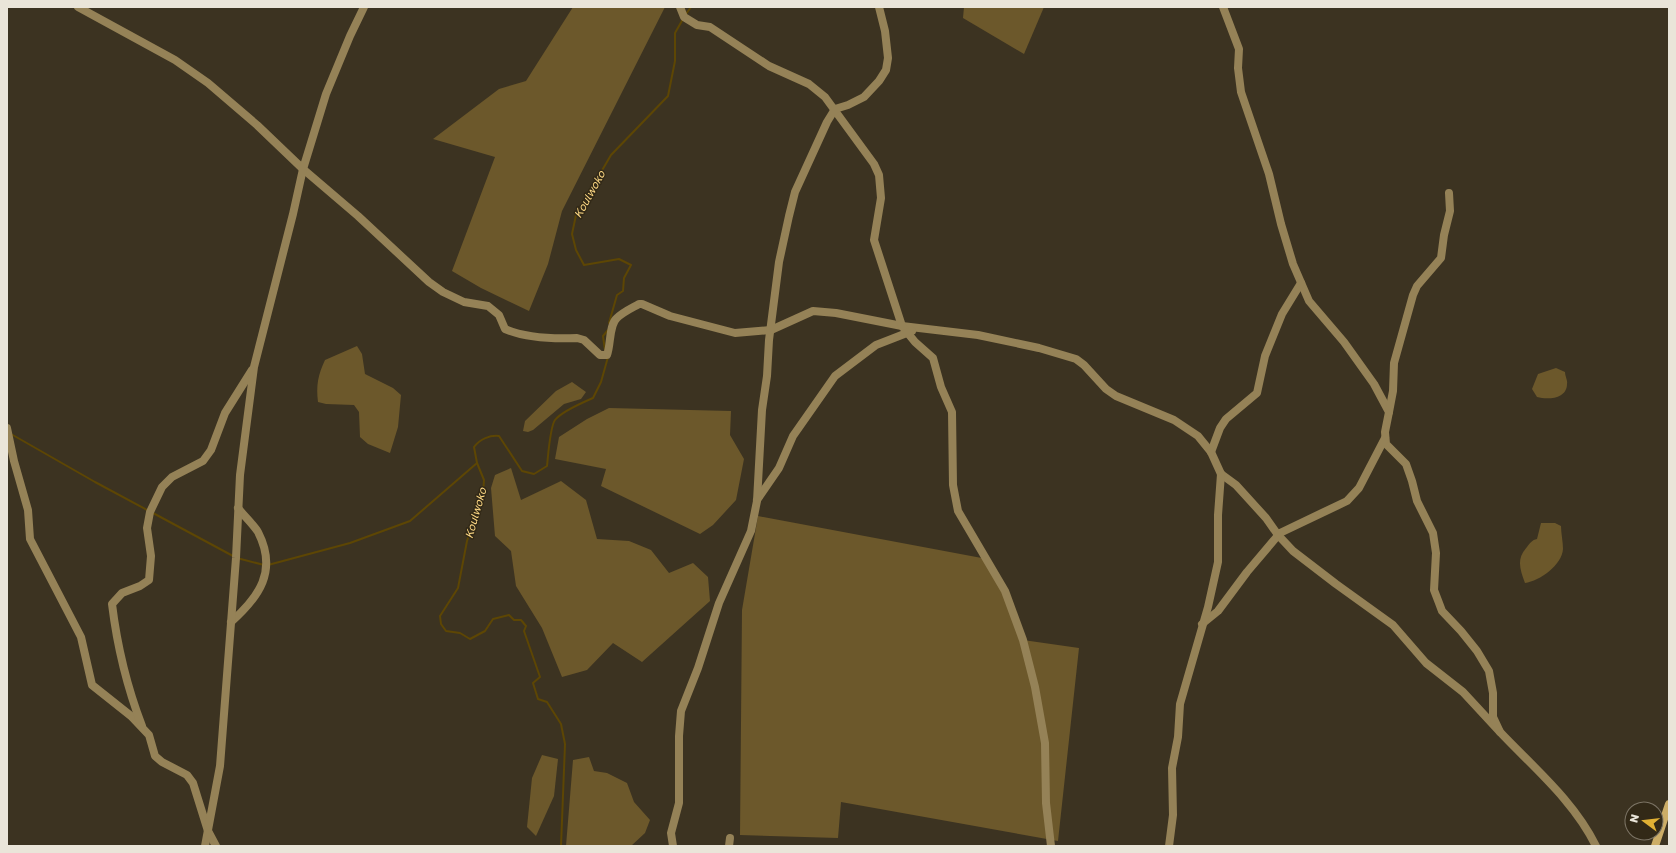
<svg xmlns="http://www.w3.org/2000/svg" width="1676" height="853" viewBox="0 0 1676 853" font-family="'Golos Text',sans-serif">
<rect width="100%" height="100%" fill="#3c3321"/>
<g fill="#6c582b">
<path d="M573,7H665L562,211L548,264L529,311L481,288L452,271L495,157L433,139L499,89L526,81Z"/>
<path d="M964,7H1044L1024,54L963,18Z"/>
<path d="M357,346L362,354L365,374L393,388L401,395L398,427L390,453L368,444L360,437L359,412L354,405L326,404L318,402C316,385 318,375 325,360Z"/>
<path d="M1556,368L1565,372C1565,376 1568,381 1567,384C1567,399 1548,400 1537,397L1532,389L1538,374Z"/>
<path d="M572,382L586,392L581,399L564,404L533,430L528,432L523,431L525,421L556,391Z"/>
<path d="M609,408L731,411L730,435L744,459L736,500L713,525L700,534L601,486L606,469L555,459L559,437L587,419Z"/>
<path d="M511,468L521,500L561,481L586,500L597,539L629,541L651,550L669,573L693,563L708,577L710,601L642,662L613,643L587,670L562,677L542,628L516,586L511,551L495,536L491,488L495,475Z"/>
<path d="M758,516L987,559L1023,640L1079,648L1058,841L841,802L838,838L740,835L742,610Z"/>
<path d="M1541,523H1555L1561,526C1561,533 1563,542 1563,549C1562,565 1540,581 1525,583C1520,569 1516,559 1527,547C1530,543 1532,540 1537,539Z"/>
<path d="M542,755L558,759L554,796L536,836L527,827L532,778Z"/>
<path d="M589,757L594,771L607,773L627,783L634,802L650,820L645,833L631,846H566L573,760Z"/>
</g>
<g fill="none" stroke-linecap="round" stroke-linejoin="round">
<g stroke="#5d4604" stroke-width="2">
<path d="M686,14L691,7"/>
<path d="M609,323L617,295L623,291L624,278L631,265L619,259L584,265L576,250L572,234L576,215L611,155L668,96L675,61V33L683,19"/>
<path d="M605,350L603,336L608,330"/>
<path d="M11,434L95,482L149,511"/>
<path d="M153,513L233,556"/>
<path d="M237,558L264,565"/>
<path d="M268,565L350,543L410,521L477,463"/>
<path d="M561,846L565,744L561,724L547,702L538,699L533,683L540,677L524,631L526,626L521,620H514L509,615L493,619L485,631L470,639L460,633L446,631L441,624L440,616L458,588L467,541L483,494L484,480L477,463L474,447C480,439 490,435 499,436L522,471L534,474L547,466C548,457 550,427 555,420C562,411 584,402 593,398L601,382L608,357"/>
</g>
<g stroke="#958257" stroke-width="8">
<path d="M78,7L175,60L208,83L257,125L303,169L358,216L429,282L443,292L464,302L488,306L499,315L505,329C526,338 554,339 577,338L584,340L600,355H607C611,345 609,324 617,318C623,312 632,308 639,304H642L670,316L735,333L771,330L813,311L836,313L902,326L978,335L1039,348L1076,359L1084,365L1106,389L1116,396L1174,420L1198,436L1211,452L1221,474L1236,485L1266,518L1278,535L1293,551L1336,584L1393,625L1426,663L1463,692L1500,732"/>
<path d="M680,7L684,17L697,25L710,27L769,66L809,84L825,97L874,164L879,175L881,198L874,240L902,326L915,342L933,358L941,387L952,412L953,485L958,511L1005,591L1023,640L1035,687L1045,743L1046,803L1051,846"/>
<path d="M1223,7L1239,49L1238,68L1241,92L1269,174L1281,224L1293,264L1309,301L1344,342L1374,384L1389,412L1385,432L1386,444L1406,464L1412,481L1417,501L1433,533L1436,553L1434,590L1439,603L1442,611L1461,631L1477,651L1489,671L1493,693V717L1500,732C1534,768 1574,801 1596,846"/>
<path d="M1389,412L1393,391L1394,363L1413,295L1417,286L1441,258L1444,235L1450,211L1449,193"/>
<path d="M7,428L14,461L28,510L30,539L81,637L92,685L131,716L149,735L155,756L162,762L187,775L193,783L208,831L216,846"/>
<path d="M1211,452L1220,428L1226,419L1257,393L1265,356L1282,314L1301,283"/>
<path d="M757,500L779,468L793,436L835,376L876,345L912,331"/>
<path d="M231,622C259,597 278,571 258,532C253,524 244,516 238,508"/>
<path d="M1202,624L1218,611L1247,572L1280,533L1347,501L1359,488L1385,438"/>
<path d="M142,726C127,687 117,645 112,604L122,593L140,586L149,580L151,556L147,528L150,512L162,487L172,477L203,461L211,450L225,413L252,370"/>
<path d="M205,846L220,766L236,558L240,475L254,367L293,214L303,169L326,94L350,36L364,7"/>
<path d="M673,846L671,833L679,803V736L681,711L698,668L719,603L751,531L757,501L762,410L767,376L769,340L779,262L789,216L795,192L827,122L835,109L848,105L864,97L879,81L886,70L888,58L885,31L879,7"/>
<path d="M729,846L730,838"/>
<path d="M1169,846L1173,815L1172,768L1178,737L1180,704L1208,607L1218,562V515L1221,474"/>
</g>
<path stroke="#ccad67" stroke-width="8" d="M1655,846L1669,804"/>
</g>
<g text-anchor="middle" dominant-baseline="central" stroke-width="3" stroke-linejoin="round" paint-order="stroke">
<g font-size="11" font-style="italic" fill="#fdd884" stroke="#322917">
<text transform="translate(589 194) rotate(-61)">Koulwoko</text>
<text transform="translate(475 513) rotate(-74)">Koulwoko</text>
</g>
</g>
<rect width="1676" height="853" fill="none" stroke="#eae5d9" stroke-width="16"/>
<g transform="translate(1644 821) rotate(285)"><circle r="19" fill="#322917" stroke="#7c7465"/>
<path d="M0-3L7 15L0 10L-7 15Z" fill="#e0b034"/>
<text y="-6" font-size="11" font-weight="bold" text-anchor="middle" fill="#eae5d9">N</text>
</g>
</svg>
